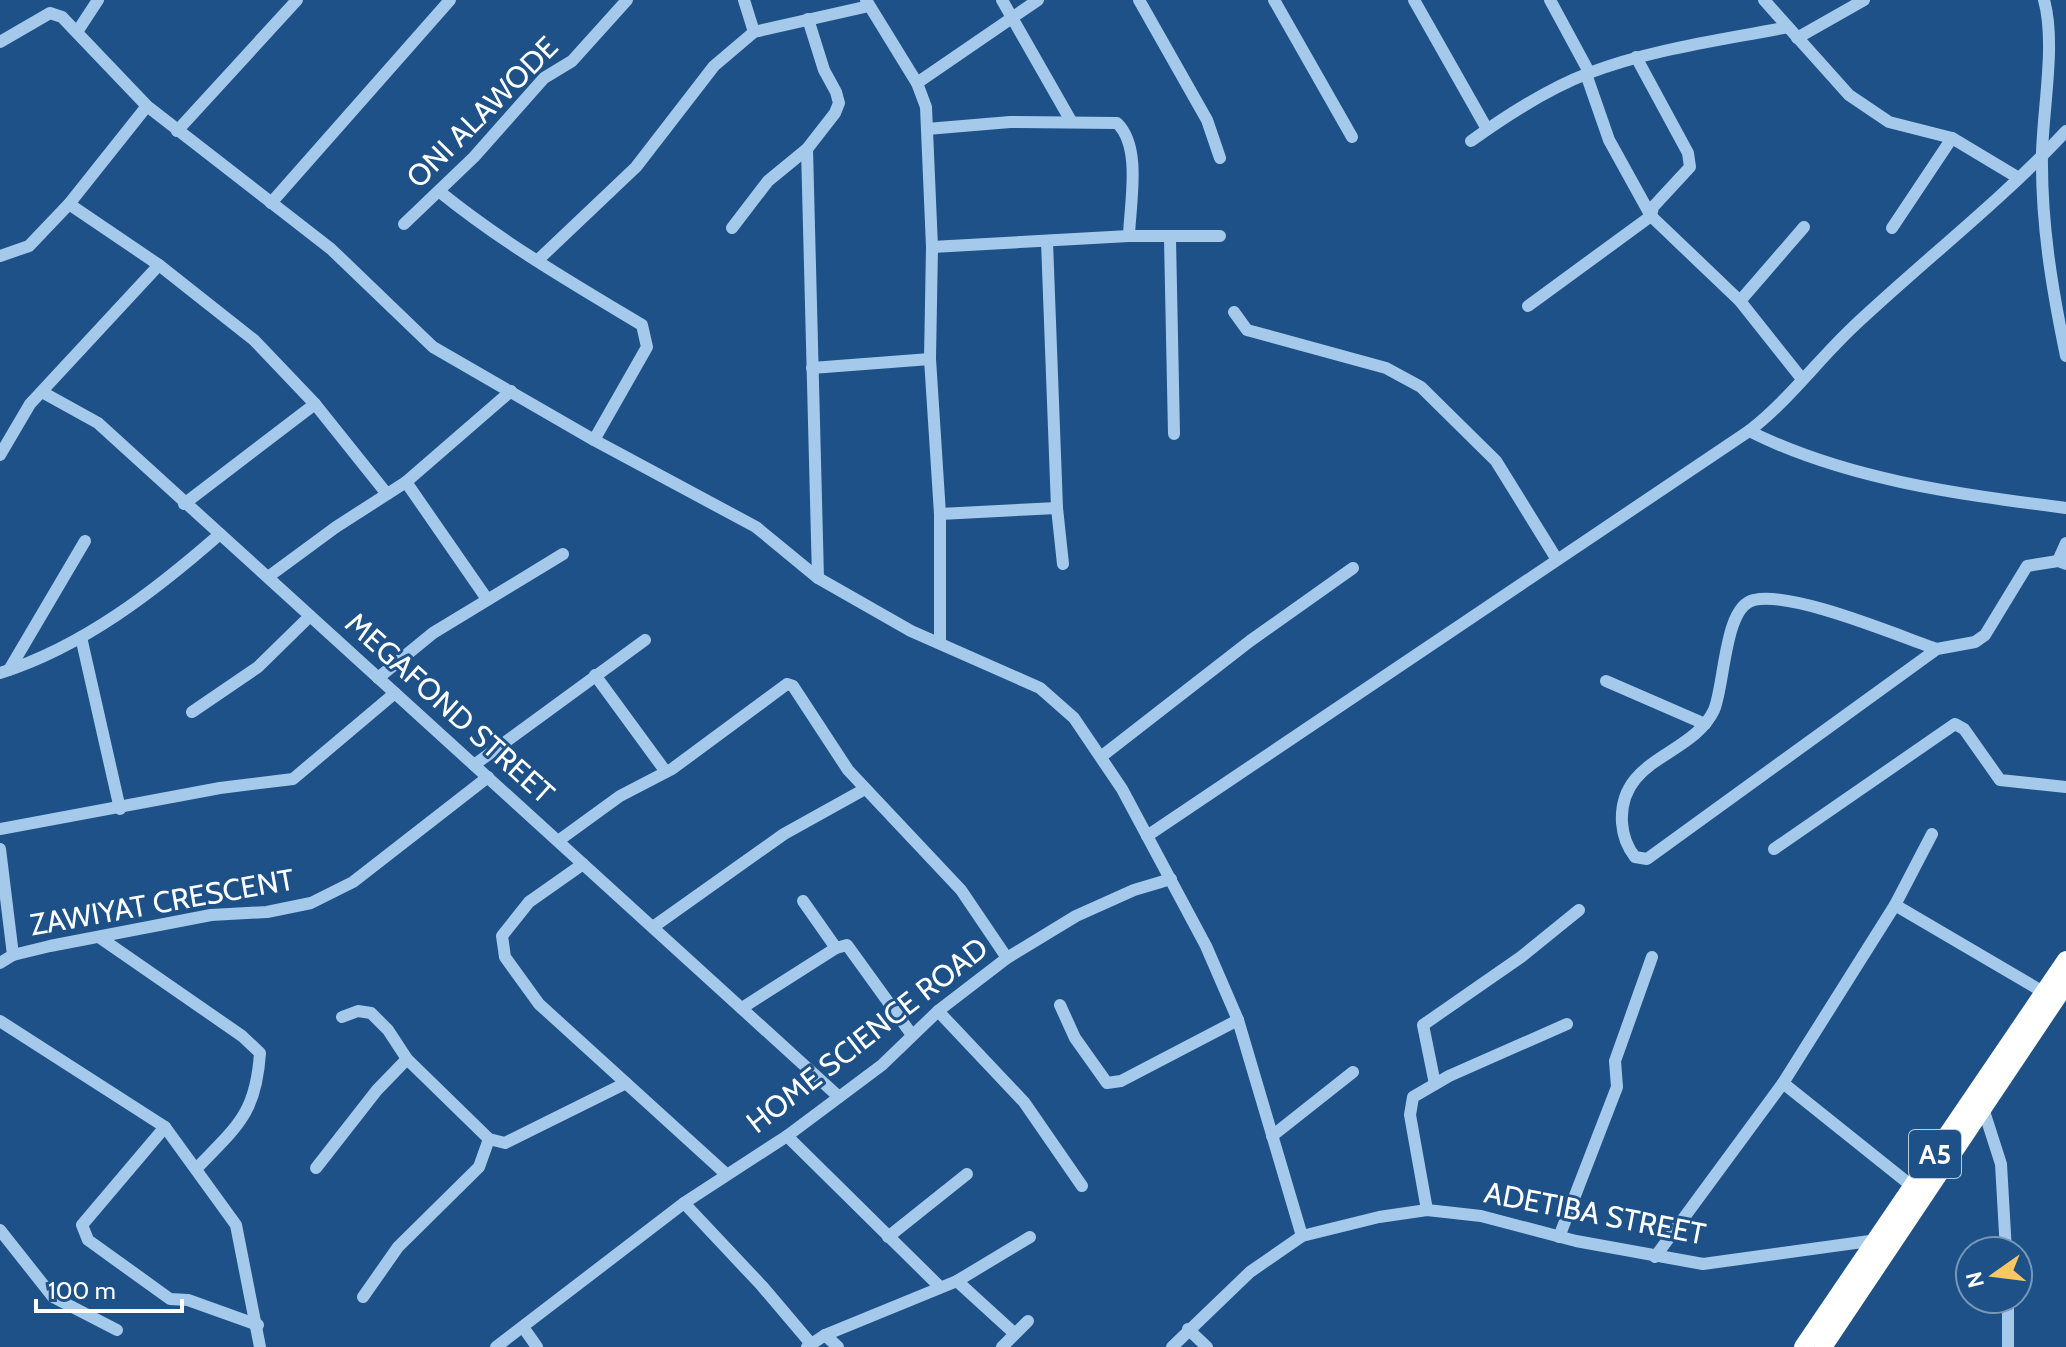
<svg xmlns="http://www.w3.org/2000/svg" width="2066" height="1347" viewBox="0 0 2066 1347" font-family="Cabin,sans-serif">
<rect width="100%" height="100%" fill="#1d5187"/>
<g fill="none" stroke-linecap="round" stroke-linejoin="round">
<g stroke="#a5c9eb" stroke-width="12">
<path d="M744,0L754,32"/>
<path d="M866,0L917,83L926,107L932,247L930,359L940,514V642"/>
<path d="M1002,0L1071,121"/>
<path d="M1139,0L1207,120L1220,158"/>
<path d="M1274,0L1352,137"/>
<path d="M1414,0L1487,129"/>
<path d="M1550,0L1589,72"/>
<path d="M1764,0L1849,95L1889,122L1952,138L2017,177"/>
<path d="M2044,0C2056,43 2043,108 2042,154C2041,223 2052,289 2066,356"/>
<path d="M77,32L98,0"/>
<path d="M1797,38L1864,0"/>
<path d="M0,42L50,13L62,17L147,106L331,249L433,347L594,440L756,527L818,578L911,631L1040,688L1074,718L1122,789L1206,946L1238,1020L1302,1236"/>
<path d="M1586,74L1609,140L1651,216L1740,301L1802,379"/>
<path d="M917,83L1038,0"/>
<path d="M927,129L1010,122L1117,123C1142,147 1130,203 1129,236"/>
<path d="M177,131L297,0"/>
<path d="M1471,141C1507,115 1547,89 1589,73C1652,49 1722,40 1788,27"/>
<path d="M807,149L818,578"/>
<path d="M440,192C503,243 572,283 642,325L647,347L594,440"/>
<path d="M271,203L450,0"/>
<path d="M69,204L159,265L254,340L315,404L387,494"/>
<path d="M404,224L474,157L544,78L572,61L627,0"/>
<path d="M732,228L768,181L807,149L835,113L839,103L836,92L824,70L808,19"/>
<path d="M1892,228L1952,138"/>
<path d="M1170,239L1174,434"/>
<path d="M1047,242L1057,508L1063,564"/>
<path d="M932,247L1129,236H1220"/>
<path d="M0,256L29,246L69,204L147,106"/>
<path d="M539,259L636,167L714,66L754,32L869,6"/>
<path d="M1740,301L1804,227"/>
<path d="M1528,306L1651,216L1653,207L1690,167L1688,153L1636,57"/>
<path d="M1234,312L1247,330L1386,368L1421,387L1496,461L1556,558"/>
<path d="M812,368L930,359"/>
<path d="M42,392L98,423L839,1097"/>
<path d="M1749,431C1847,480 1959,494 2066,508"/>
<path d="M0,455L30,404L159,265"/>
<path d="M406,482L487,599"/>
<path d="M184,504L315,404"/>
<path d="M940,514L1057,508"/>
<path d="M2058,561L2066,543"/>
<path d="M268,577L336,527L406,482L511,391"/>
<path d="M81,637L120,809"/>
<path d="M1937,649C1896,635 1793,591 1754,600C1724,606 1725,684 1714,710C1692,757 1618,757 1622,823C1623,836 1627,847 1635,857L1647,859L1937,649L1975,642L1985,635L2027,566L2058,561L2066,564"/>
<path d="M9,670L85,541"/>
<path d="M0,673C83,647 156,590 220,534"/>
<path d="M595,675L666,772"/>
<path d="M378,678L433,633L563,554"/>
<path d="M1606,681L1705,724"/>
<path d="M192,712L258,667L310,616"/>
<path d="M1102,756L1250,641L1353,568"/>
<path d="M474,765L645,640"/>
<path d="M0,829L220,788L293,779L395,693"/>
<path d="M1147,836L1749,431C1788,401 1817,361 1853,327C1923,261 2001,201 2066,131"/>
<path d="M558,841L620,796L672,769L787,684L793,686L848,770L961,890L1007,958"/>
<path d="M0,849L13,955"/>
<path d="M1774,849L1955,724L1964,729L2000,780L2066,787"/>
<path d="M583,864L529,902L502,936L505,957L539,1004L726,1174"/>
<path d="M803,901L836,948"/>
<path d="M1895,905L2045,993"/>
<path d="M653,927L784,834L865,789"/>
<path d="M99,937L242,1036L260,1053C256,1114 237,1126 197,1168"/>
<path d="M0,963L13,955L50,946L211,915L267,912L311,903L353,882L488,777"/>
<path d="M1060,1005L1075,1038L1107,1083L1121,1081L1238,1020"/>
<path d="M742,1008L836,948L847,945L912,1035"/>
<path d="M938,1011L1024,1102L1082,1186"/>
<path d="M342,1017L358,1011L371,1013L388,1030L407,1059L489,1139L505,1143L626,1083"/>
<path d="M0,1021L165,1127L236,1225L260,1347"/>
<path d="M1783,1083L1913,1187"/>
<path d="M1435,1084L1423,1025L1521,957L1579,910"/>
<path d="M1983,1108L2001,1164L2006,1251"/>
<path d="M165,1127L82,1225L88,1240L170,1299L188,1300L258,1325"/>
<path d="M787,1136L939,1286"/>
<path d="M1272,1136L1353,1072"/>
<path d="M316,1168L377,1090L407,1059"/>
<path d="M684,1203L762,1286L812,1345"/>
<path d="M1427,1210L1410,1115L1413,1097L1449,1076L1567,1024"/>
<path d="M0,1230L53,1297L117,1330"/>
<path d="M888,1237L967,1174"/>
<path d="M1559,1237L1617,1087L1615,1061L1652,957"/>
<path d="M1655,1257L1783,1083L1895,905L1932,834"/>
<path d="M957,1281L1014,1333"/>
<path d="M363,1297L398,1247L479,1167L489,1139"/>
<path d="M2008,1299V1347"/>
<path d="M523,1327L537,1347"/>
<path d="M1188,1329L1207,1347"/>
<path d="M825,1335L838,1347"/>
<path d="M496,1347L684,1203L787,1136L882,1065L938,1011L1007,958L1076,916L1134,890L1171,879"/>
<path d="M807,1347L825,1335L957,1281L1030,1237"/>
<path d="M1002,1347L1028,1321"/>
<path d="M1172,1347L1250,1272L1302,1236L1379,1217L1427,1210L1481,1216L1576,1241L1703,1264L1877,1240"/>
</g>
<g stroke="#fff" stroke-width="18">
<path d="M1803,1347L2066,960"/>
<path d="M1823,1347L2066,984"/>
</g>
</g>
<g text-anchor="middle" dominant-baseline="central" stroke-width="6" stroke-linejoin="round" paint-order="stroke">
<rect fill="#1d5187" stroke="#bbcbdb" stroke-width="2" x="1909" y="1130" width="52" height="48" rx="6"/>
<g font-size="28" font-weight="bold" fill="#fff">
<text x="1935" y="1154">A5</text>
</g>
<g font-size="30" fill="#fff" stroke="#1d5187">
<text transform="translate(482 112) rotate(-45)">ONI ALAWODE</text>
<text transform="translate(450 708) rotate(42)">MEGAFOND STREET</text>
<text transform="translate(162 902) rotate(-10)">ZAWIYAT CRESCENT</text>
<text transform="translate(867 1035) rotate(-38)">HOME SCIENCE ROAD</text>
<text transform="translate(1595 1213) rotate(11)">ADETIBA STREET</text>
</g>
</g>
<g transform="translate(1994 1275) rotate(256)"><circle r="38" fill="#1d5187" stroke="#7797b7" stroke-width="2"/>
<path d="M0-6L14 30L0 20L-14 30Z" fill="#fbc763"/>
<text y="-12" font-size="22" font-weight="bold" text-anchor="middle" fill="#ffffff">N</text>
</g>
<path d="M36 1299v12h146v-12" fill="none" stroke="#ffffff" stroke-width="4"/>
<text x="48" y="1299" font-size="24" fill="#ffffff" stroke="#1d5187" stroke-width="6" paint-order="stroke">100 m</text>
</svg>
